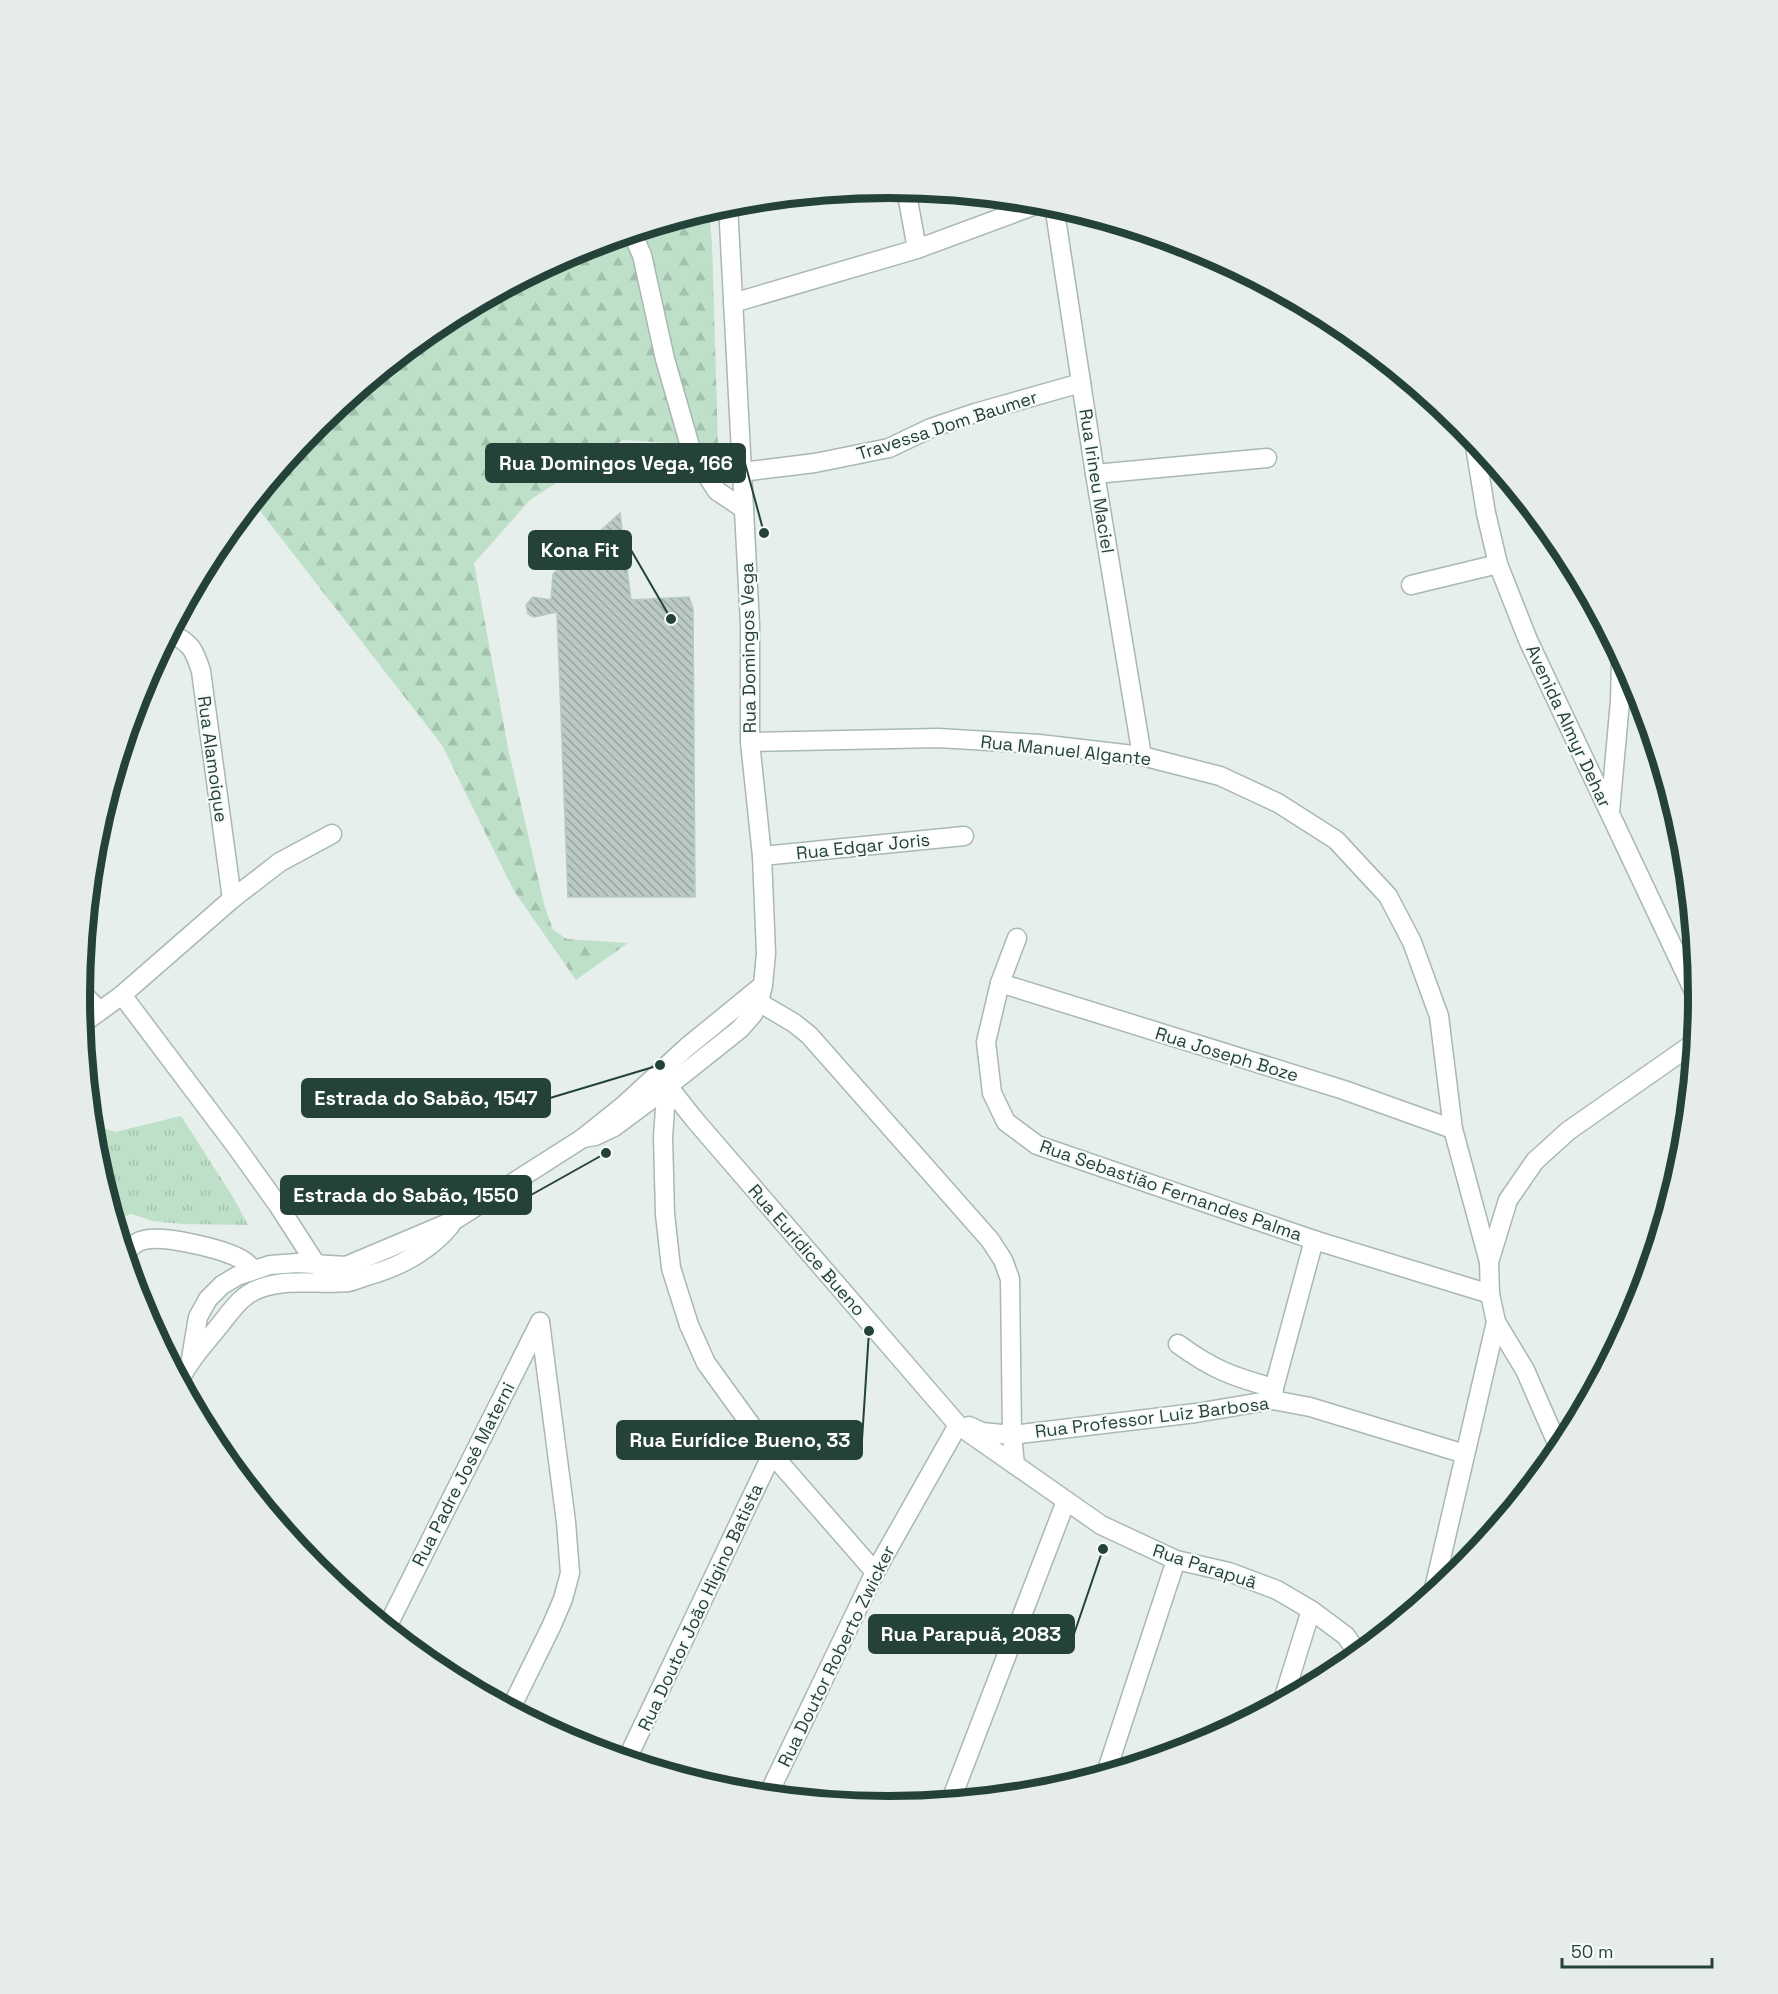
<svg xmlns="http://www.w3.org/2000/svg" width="1778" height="1994" viewBox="0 0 1778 1994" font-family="'Space Grotesk',sans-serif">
<defs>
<pattern id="forest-firs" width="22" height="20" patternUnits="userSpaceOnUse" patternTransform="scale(1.5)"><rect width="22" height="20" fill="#bfe0c8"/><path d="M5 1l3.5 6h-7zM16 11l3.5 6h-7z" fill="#a4c1ad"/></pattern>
<pattern id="park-tufts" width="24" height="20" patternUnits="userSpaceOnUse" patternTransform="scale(1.5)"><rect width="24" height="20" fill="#bfe0c8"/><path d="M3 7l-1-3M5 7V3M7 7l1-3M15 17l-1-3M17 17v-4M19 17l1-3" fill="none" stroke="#a4c1ad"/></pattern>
<pattern id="building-back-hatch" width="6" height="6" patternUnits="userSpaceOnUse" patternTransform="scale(1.5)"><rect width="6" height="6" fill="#bbcac4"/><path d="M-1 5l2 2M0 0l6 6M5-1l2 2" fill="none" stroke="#98a6a0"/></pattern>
</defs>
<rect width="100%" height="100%" fill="#e6efeb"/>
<path fill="url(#forest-firs)" d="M709,210L712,243L718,446L623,440L530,500L474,563L508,748L544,904L553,930L567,939L628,943L576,980L514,891L442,745L253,502L317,424L440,324L580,249Z"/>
<path fill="url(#park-tufts)" d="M181,1116L233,1197L248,1225L182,1224L153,1221L131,1214L115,1220L95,1155L92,1124L115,1132Z"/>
<path fill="url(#building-back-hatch)" stroke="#b8c9c2" stroke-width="1.5" d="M620,513L631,600L689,597L693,609L695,897H568L557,612L534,617L528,614L526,605L533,597L551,600L553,574Z"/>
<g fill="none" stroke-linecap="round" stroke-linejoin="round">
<g stroke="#a8b8b2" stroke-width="21">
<g id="minor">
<path d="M906,189L917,249"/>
<path d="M1054,205L1095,474L1142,756"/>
<path d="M632,233L642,255L665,359L692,453L717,491L744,509"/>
<path d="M733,303L917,249L1041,203"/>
<path d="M1474,440L1486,513L1498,564L1528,640L1698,1000"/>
<path d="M742,472L815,463L889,448L931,428L975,413L1081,383"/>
<path d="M1095,474L1267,458"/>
<path d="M1411,585L1498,564"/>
<path d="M170,633C191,643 194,649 201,671L232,899"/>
<path d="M750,742L938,738L1039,744L1142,756L1220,776L1278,803L1336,840L1388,896L1412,942L1439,1016L1453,1129L1489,1262"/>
<path d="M1610,812L1620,701L1621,658"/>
<path d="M762,856L964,836"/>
<path d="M1017,938L1000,983L986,1042L992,1093L1006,1122L1037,1145L1314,1240L1490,1294"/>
<path d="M1000,983L1344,1090L1453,1129"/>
<path d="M80,991L99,1010"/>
<path d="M122,995L235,1145L278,1205L316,1264L337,1282"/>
<path d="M750,997L794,1023L809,1035L990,1240L1003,1260L1010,1279L1012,1435L1015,1465"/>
<path d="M82,1024L122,995L232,899L280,862L332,834"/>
<path d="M667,1080L663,1137L665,1214L671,1268L689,1325L706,1363L772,1454L875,1572"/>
<path d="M668,1086L694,1119L958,1425L1101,1525L1176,1560L1229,1572L1277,1590L1311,1610L1346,1636L1358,1654"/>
<path d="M583,1138L595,1136L614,1127L657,1095L740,1029L753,1014L759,1002L763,985L766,953L762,856L750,742V625L728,204"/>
<path d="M125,1254C131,1247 135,1242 144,1240C164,1235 226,1249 244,1261C247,1263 251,1267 254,1270"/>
<path d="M1496,1322L1525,1370L1560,1450"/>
<path d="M1178,1344C1212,1369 1233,1377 1274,1388"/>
<path d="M191,1359L198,1317L208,1299L222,1285L237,1276L270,1265L297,1263L346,1266L455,1220L583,1138L623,1106L687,1047L763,985"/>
<path d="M180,1379C191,1359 201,1348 215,1331C229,1315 239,1295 261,1288C289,1278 319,1285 348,1282C355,1281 362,1277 370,1275C401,1266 429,1251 450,1226"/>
<path d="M1273,1400L1274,1388L1314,1240"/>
<path d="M969,1426L982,1432L1012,1435L1196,1413L1273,1400L1310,1407L1465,1454"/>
<path d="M1433,1593L1496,1322L1490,1294L1489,1262L1508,1200L1535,1161L1568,1131L1694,1043"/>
<path d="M387,1627L540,1322"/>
<path d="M1283,1700L1311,1610"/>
<path d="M511,1708L551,1627L563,1599L570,1573L566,1522L540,1322"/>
<path d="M627,1759L772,1454"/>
<path d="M1106,1773L1176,1560"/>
<path d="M768,1795L875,1572L958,1425"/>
<path d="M951,1800L1066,1501"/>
</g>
</g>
<use href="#minor" stroke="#fff" stroke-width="18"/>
</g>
<g text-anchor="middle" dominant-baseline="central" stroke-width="4.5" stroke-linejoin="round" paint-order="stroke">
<g font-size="18" fill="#24423a" stroke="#f7fbf9">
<text transform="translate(947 425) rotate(-18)">Travessa Dom Baumer</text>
<text transform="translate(1097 481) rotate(81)">Rua Irineu Maciel</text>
<text transform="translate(748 648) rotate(-91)">Rua Domingos Vega</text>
<text transform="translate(1569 726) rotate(65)">Avenida Almyr Dehar</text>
<text transform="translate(1066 750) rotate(6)">Rua Manuel Algante</text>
<text transform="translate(213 759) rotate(82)">Rua Alamoique</text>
<text transform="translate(863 846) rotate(-6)">Rua Edgar Joris</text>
<text transform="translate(1227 1054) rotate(17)">Rua Joseph Boze</text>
<text transform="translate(1171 1190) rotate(19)">Rua Sebastião Fernandes Palma</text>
<text transform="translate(807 1250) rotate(49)">Rua Eurídice Bueno</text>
<text transform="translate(1152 1417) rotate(-7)">Rua Professor Luiz Barbosa</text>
<text transform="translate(463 1474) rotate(-63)">Rua Padre José Materni</text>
<text transform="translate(1205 1566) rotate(18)">Rua Parapuã</text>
<text transform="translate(700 1607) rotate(-65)">Rua Doutor João Higino Batista</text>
<text transform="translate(836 1656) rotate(-64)">Rua Doutor Roberto Zwicker</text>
</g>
</g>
<path d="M0 0H1778V1994H0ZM90 997a799 799 0 1 1 1598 0a799 799 0 1 1-1598 0Z" fill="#e6ecea" fill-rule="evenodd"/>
<path fill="none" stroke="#24423a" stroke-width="8" d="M90 997a799 799 0 1 1 1598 0a799 799 0 1 1-1598 0Z"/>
<path fill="none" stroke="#24423a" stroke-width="2" d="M764 533L745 463M671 619L631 550M660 1065L550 1098M606 1153L531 1195M869 1331L862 1440M1103 1549L1074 1634"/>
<g fill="#24423a" stroke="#f7fbf9" stroke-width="2">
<circle cx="764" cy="533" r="6"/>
<circle cx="671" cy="619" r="6"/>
<circle cx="660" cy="1065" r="6"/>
<circle cx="606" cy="1153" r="6"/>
<circle cx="869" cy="1331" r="6"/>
<circle cx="1103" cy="1549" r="6"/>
</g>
<g fill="#24423a" stroke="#24423a" stroke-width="2">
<rect x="486" y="444" width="259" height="38" rx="6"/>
<rect x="529" y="531" width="102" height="38" rx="6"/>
<rect x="302" y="1079" width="248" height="38" rx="6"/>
<rect x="281" y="1176" width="250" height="38" rx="6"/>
<rect x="617" y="1421" width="245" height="38" rx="6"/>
<rect x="869" y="1615" width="205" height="38" rx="6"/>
</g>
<g font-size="20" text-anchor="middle" font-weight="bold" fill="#fff">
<text x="616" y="470">Rua Domingos Vega, 166</text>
<text x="580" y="557">Kona Fit</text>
<text x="426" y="1105">Estrada do Sabão, 1547</text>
<text x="406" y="1202">Estrada do Sabão, 1550</text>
<text x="740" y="1447">Rua Eurídice Bueno, 33</text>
<text x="971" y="1641">Rua Parapuã, 2083</text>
</g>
<path d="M1562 1958v9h150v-9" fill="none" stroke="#24423a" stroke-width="3"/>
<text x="1571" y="1958" font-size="18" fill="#24423a" stroke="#f7fbf9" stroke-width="4.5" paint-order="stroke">50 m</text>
</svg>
